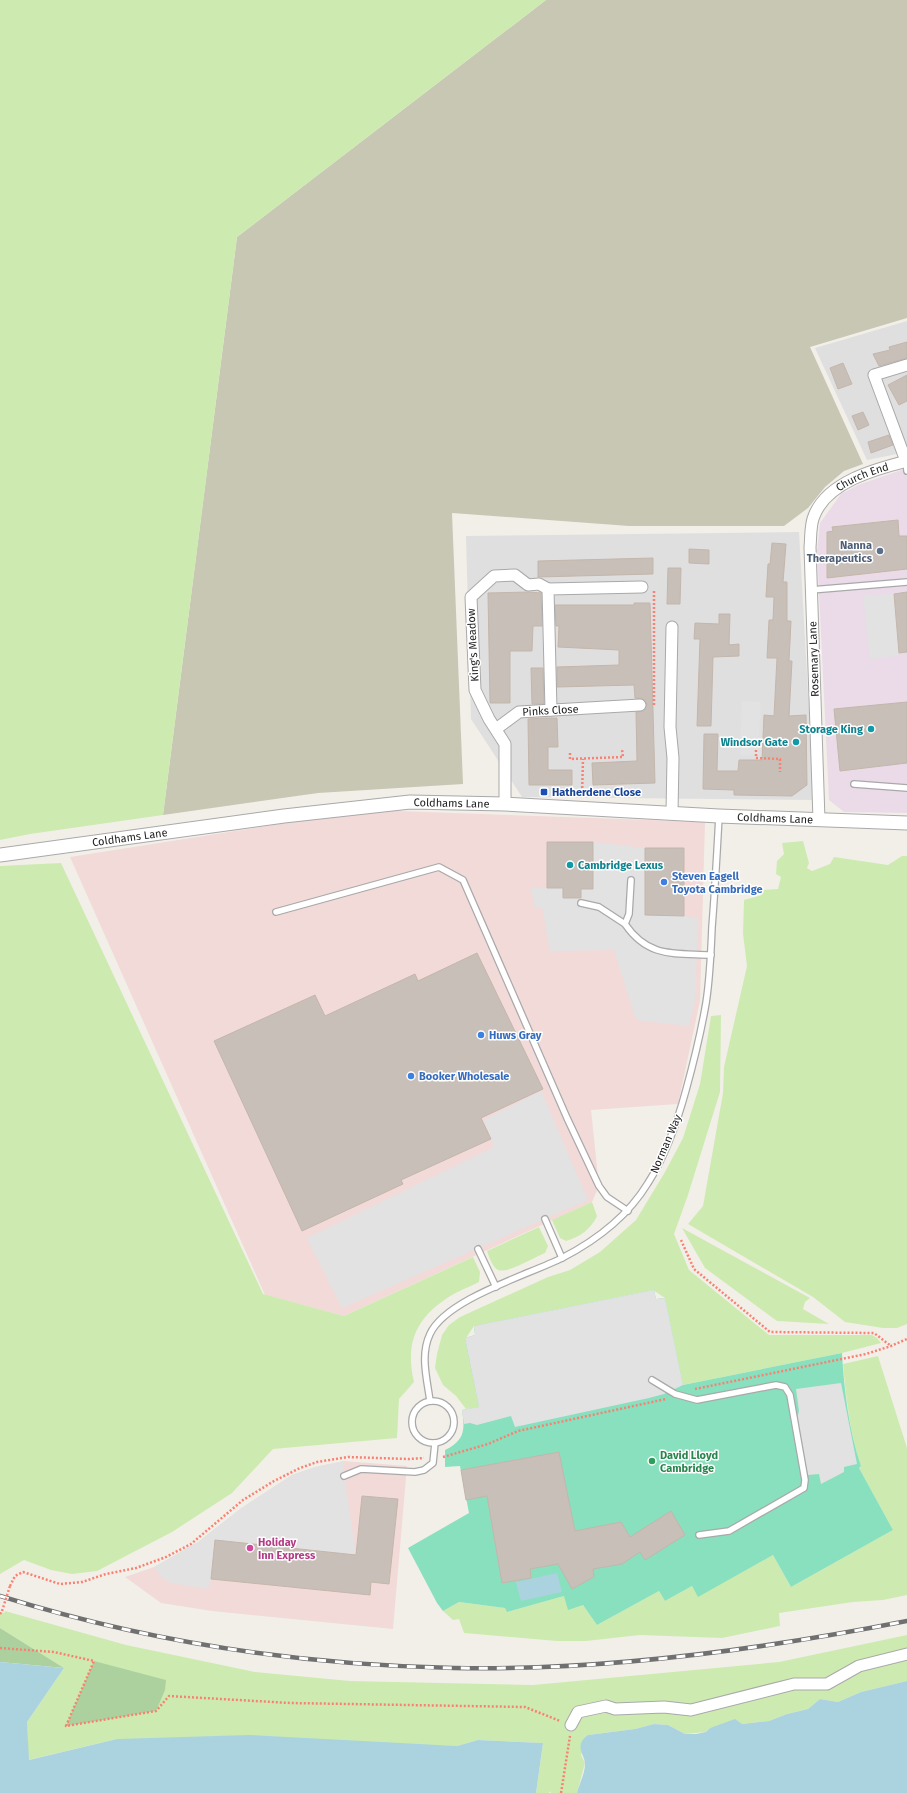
<svg xmlns="http://www.w3.org/2000/svg" width="907" height="1793" viewBox="0 0 907 1793" font-family="'Fira Sans',sans-serif">
<rect width="100%" height="100%" fill="#f2efe9"/>
<g fill="#e0dfdf">
<path d="M907,321V452L867,460L815,348Z"/>
<path d="M799,532L814,800L522,797L471,719L466,536Z"/>
</g>
<g fill="#f2dad9">
<path d="M369,810L705,822L700,1001L678,1104L591,1110L599,1186L592,1202L344,1316L265,1295L70,857Z"/>
<path d="M344,1461L407,1466L393,1629L212,1611L161,1603L125,1577L154,1567L198,1542L240,1509L292,1475L315,1467Z"/>
</g>
<path fill="#ebdbe8" d="M907,468V813L844,812L829,800L817,551L820,523L841,494L858,485Z"/>
<path fill="#c7c7b4" d="M546,0H907V318L810,347L863,464L844,471L825,487L808,508L784,526H629L452,513L463,784L318,793L163,815L237,237Z"/>
<g fill="#cdebb0">
<path d="M0,0H546L237,237L163,815L30,834L0,840Z"/>
<path d="M803,841L809,863L807,868L812,871L830,864L834,857L888,865L902,856H907V1324L897,1328H883L845,1322L813,1297L688,1224L703,1206L723,1093L724,1067L747,966L743,934L744,900L762,895L763,890L778,889L781,877L776,874L777,861L784,854L782,843Z"/>
<path d="M61,863L263,1294L344,1316L473,1257L480,1272L479,1282C467,1288 453,1293 443,1301C413,1322 406,1348 414,1382L399,1399L397,1438L273,1449L232,1493L172,1532L97,1571L72,1574L51,1570L24,1560L0,1574V866Z"/>
<path d="M721,1015L720,1092L688,1195L674,1234L689,1270L769,1335H872L877,1338L881,1343L842,1353L683,1385L665,1298L653,1290L474,1326L466,1338L479,1407L466,1409L456,1396L443,1385L435,1368L437,1354L442,1335L449,1325L460,1317L548,1277L570,1270L600,1252L636,1220L665,1172L683,1138L700,1084L711,1016Z"/>
<path d="M592,1202L597,1216C591,1229 580,1237 566,1241L560,1238L552,1220Z"/>
<path d="M539,1227L548,1246L545,1253C535,1257 507,1274 498,1270C492,1267 489,1256 487,1251Z"/>
<path d="M682,1228L810,1298L805,1302L803,1309L829,1324L777,1321L705,1268Z"/>
<path d="M878,1356L907,1448V1595L883,1600L853,1602L779,1613L780,1626L722,1638L640,1635L586,1641H557L464,1633L459,1619L453,1620L443,1611L459,1602L506,1608L507,1612L564,1596L583,1605L597,1625L659,1591L665,1601L692,1586L698,1596L773,1555L791,1587L893,1530L859,1468L861,1466C850,1434 846,1398 843,1364Z"/>
<path d="M5,1611L126,1645L255,1672L350,1681L533,1685L779,1662L907,1635V1681L861,1692L838,1702L820,1699L808,1709L787,1714L769,1721L716,1727L710,1728L706,1732L685,1734L668,1725L654,1724L635,1729L588,1735L581,1755L585,1763L577,1793H551L550,1791L549,1793H536L543,1743L478,1740L457,1746L117,1739L28,1760L27,1722L64,1668L0,1628V1612L4,1613Z"/>
</g>
<g fill="#add19e">
<path d="M0,1628L64,1668L0,1662Z"/>
<path d="M94,1661L166,1680L165,1690L156,1711L66,1726Z"/>
</g>
<path fill="#88e0be" d="M654,1290L656,1299L665,1298L683,1385L842,1353C844,1390 849,1431 861,1466L859,1468L893,1530L791,1587L773,1555L698,1597L692,1586L665,1601L659,1591L597,1625L583,1605L568,1610L564,1596L507,1612L505,1608L459,1602L443,1611L437,1603L408,1548L469,1513L460,1466L445,1467V1450C465,1440 465,1430 462,1410L479,1407L465,1338L475,1335L474,1326Z"/>
<g fill="#e2e2e2">
<path d="M894,594L899,656L870,659L863,596Z"/>
<path d="M742,701L761,702L758,756L740,755Z"/>
<path d="M593,842L645,848V915L684,916L698,918L695,1001L689,1026L636,1020L614,950L550,951L542,908H535L531,887L563,888V898H580L581,889L593,888Z"/>
<path d="M541,1091L588,1200L342,1308L307,1238L494,1147L484,1120Z"/>
<path d="M654,1290L656,1299L665,1298L683,1385L664,1394L649,1398L515,1427L511,1416L477,1425L470,1423L464,1424L462,1410L479,1407L465,1338L475,1335L474,1326Z"/>
<path d="M841,1383L857,1464L844,1467V1472L821,1484L819,1474L808,1475L797,1418L799,1411L796,1389Z"/>
<path d="M344,1461V1476L356,1555L215,1540L211,1579L208,1589L171,1583L162,1578L154,1567L198,1542L240,1509L292,1475L315,1467Z"/>
</g>
<g fill="#aad3df">
<path d="M557,1573L562,1592L521,1601L516,1582Z"/>
<path d="M0,1662L64,1668L27,1722L29,1760L117,1739L249,1735L457,1746L478,1740L543,1743L536,1793H0Z"/>
<path d="M907,1681V1793H577C579,1784 585,1774 585,1764C585,1754 573,1746 588,1735L635,1729L654,1724L668,1725L685,1734H696L706,1732L710,1728L735,1719L742,1724L769,1721L787,1714L808,1709L820,1699L838,1702L861,1692Z"/>
</g>
<g fill="#c7bfb8" stroke="#c4b6ab">
<path d="M907,342V358L879,366L873,354L890,350L889,347Z"/>
<path d="M843,363L852,384L838,389L830,368Z"/>
<path d="M907,375V401L899,405L888,385Z"/>
<path d="M863,412L869,425L858,430L852,416Z"/>
<path d="M889,435L893,445L871,453L868,442Z"/>
<path d="M898,520L899,536H907V569L827,578V532L833,531L832,527Z"/>
<path d="M772,543L786,544L783,582H787V621H791L789,661H792L789,716L806,715L807,785L792,796L734,795V790L703,789L704,734H718L717,771H738L739,760H762L764,715L774,716L777,658H767L769,620H773L774,597H766L768,564H770Z"/>
<path d="M689,549L709,550V564L689,563Z"/>
<path d="M653,558V574L538,577V561Z"/>
<path d="M668,568H681L680,604H667Z"/>
<path d="M529,592L541,593L542,626H533L532,651H510V703H490L488,593Z"/>
<path d="M907,592V652L899,653L894,594Z"/>
<path d="M634,603H650L655,783L593,785L592,763L637,761L636,712L644,711L647,704L643,699L635,698L634,685L557,687V667L619,665V650L558,647L559,626H556L555,605H634Z"/>
<path d="M719,614H730L729,645L739,644V656L713,657L711,726H697L700,639H694L695,623L719,624Z"/>
<path d="M531,668H543L544,704H532Z"/>
<path d="M907,702V763L840,771L834,709Z"/>
<path d="M545,718H557L558,747H548V770H572V785H529L528,719Z"/>
<path d="M547,842H593V889H581V898H563V888H547Z"/>
<path d="M645,848H684V916L645,915Z"/>
<path d="M477,953L543,1089L481,1118L491,1139L401,1180L403,1184L302,1231L214,1041L315,995L325,1016L415,974L418,981Z"/>
<path d="M559,1452L575,1531L621,1522L630,1537L671,1511L685,1535L645,1560L640,1552L622,1564L593,1569L594,1577L572,1589L558,1564L530,1569L531,1578L502,1583L487,1496L466,1500L461,1470Z"/>
<path d="M362,1496L398,1499L389,1584L371,1582L370,1595L211,1579L215,1540L356,1555Z"/>
</g>
<g fill="none" stroke-linecap="round" stroke-linejoin="round">
<g stroke="#a9a9a9" stroke-width="8">
<g id="service">
<path d="M906,461L907,471"/>
<path d="M811,590L907,582"/>
<path d="M854,784L907,788"/>
<path d="M631,880L629,914L625,924C648,958 674,953 711,955"/>
<path d="M581,903L599,907L625,924"/>
<path d="M276,912L439,867L463,880L567,1118L599,1186L607,1197L628,1211"/>
<path d="M545,1219L562,1258"/>
<path d="M478,1249L496,1287"/>
<path d="M652,1380L675,1394L697,1400L776,1385L785,1387L790,1395L805,1480L804,1488L729,1531L699,1535"/>
<circle cx="433" cy="1422" r="21"/>
<path d="M430,1401C427,1379 420,1355 430,1334C446,1299 528,1275 562,1258C597,1240 628,1216 648,1183C666,1155 677,1123 686,1090C694,1061 701,1032 706,1003C710,978 711,952 712,927C715,890 717,853 719,816"/>
<path d="M344,1476L361,1469L415,1472L424,1470L433,1463L435,1443"/>
</g>
</g>
<g stroke="#a9a9a9" stroke-width="13">
<g id="minor">
<path d="M906,461L874,375L907,365"/>
<path d="M672,627L670,727L673,758L672,813"/>
<path d="M551,710L548,589L642,587"/>
<path id="s1" d="M496,729L519,712L640,705"/>
<path d="M505,804V744L489,719L475,690L471,597L494,576L515,575L528,585L539,584L548,589"/>
<path id="s2" d="M819,820L810,547C811,538 810,525 814,516C827,482 875,469 907,461"/>
<path d="M571,1725L578,1712L606,1706L615,1709L664,1707L691,1710L794,1684H827L859,1666L907,1654"/>
</g>
</g>
<g stroke="#a9a9a9" stroke-width="15">
<g id="tertiary">
<path id="s3" d="M0,855L284,816L410,802L505,804L719,816L907,823"/>
</g>
</g>
<g stroke="#fa8072" stroke-width="2.5" stroke-dasharray="2 2" stroke-linecap="butt">
<path d="M654,591V705"/>
<path d="M756,750V758L780,759V772"/>
<path d="M570,753V759L623,757L622,749"/>
<path d="M582,796L583,759"/>
<path d="M681,1240L694,1269L770,1332L874,1333L891,1346"/>
<path d="M695,1389L866,1354L891,1346L907,1339"/>
<path d="M443,1457L488,1444L518,1431L666,1399"/>
<path d="M10,1586L15,1576L23,1572L60,1584L82,1582L106,1574L136,1568L166,1557L191,1544L243,1500L274,1481L300,1468L317,1462L348,1457L408,1459L424,1458"/>
<path d="M0,1614L2,1611"/>
<path d="M0,1648L54,1652L94,1661L66,1726L156,1711L169,1696L290,1703L525,1707L560,1721"/>
<path d="M561,1793L570,1736"/>
</g>
<use href="#service" stroke="#fff" stroke-width="5.5"/>
<use href="#minor" stroke="#fff" stroke-width="11"/>
<use href="#tertiary" stroke="#fff" stroke-width="13"/>
<g stroke="#707070" stroke-width="4.5">
<path id="rail" d="M0,1596C147,1642 300,1665 454,1668C605,1671 759,1650 907,1621"/>
</g>
<use href="#rail" stroke="#fff" stroke-width="3" stroke-dasharray="9" stroke-linecap="butt"/>
<path stroke="#fa8072" stroke-width="2.5" stroke-dasharray="2 2" stroke-linecap="butt" d="M2,1611L10,1586"/>
</g>
<circle fill="#5c6f8a" stroke="#fff" stroke-width="1.5" cx="880" cy="551" r="4"/>
<g fill="#0f9aa8" stroke="#fff" stroke-width="1.5">
<circle cx="871" cy="729" r="4"/>
<circle cx="796" cy="742" r="4"/>
<circle cx="570" cy="865" r="4"/>
</g>
<rect fill="#1a4fb4" stroke="#fff" stroke-width="1.5" x="540" y="788" width="8" height="8" rx="2"/>
<g fill="#3f7fe0" stroke="#fff" stroke-width="1.5">
<circle cx="664" cy="882" r="4"/>
<circle cx="481" cy="1035" r="4"/>
<circle cx="411" cy="1076" r="4"/>
</g>
<circle fill="#2e9e5b" stroke="#fff" stroke-width="1.5" cx="652" cy="1461" r="4"/>
<circle fill="#d1479c" stroke="#fff" stroke-width="1.5" cx="250" cy="1548" r="4"/>
<g text-anchor="middle" dominant-baseline="central" stroke-width="3" stroke-linejoin="round" paint-order="stroke">
<g font-size="11" fill="#222" stroke="#fff">
<text stroke="none"><textPath href="#s2" startOffset="369">Church End</textPath></text>
<text transform="translate(473 645) rotate(-93)">King's Meadow</text>
<text transform="translate(814 659) rotate(-92)">Rosemary Lane</text>
<text stroke="none"><textPath href="#s1" startOffset="60">Pinks Close</textPath></text>
<text stroke="none"><textPath href="#s3" startOffset="455">Coldhams Lane</textPath></text>
<text stroke="none"><textPath href="#s3" startOffset="779">Coldhams Lane</textPath></text>
<text stroke="none"><textPath href="#s3" startOffset="131">Coldhams Lane</textPath></text>
<text transform="translate(666 1144) rotate(-67)">Norman Way</text>
</g>
<g font-size="11" font-weight="bold" fill="#4e5e75" stroke="#fff" text-anchor="end">
<text x="872" y="545">Nanna<tspan x="872" dy="13">Therapeutics</tspan></text>
</g>
<g font-size="11" font-weight="bold" fill="#0d838f" stroke="#fff" text-anchor="end">
<text x="863" y="729">Storage King</text>
<text x="788" y="742">Windsor Gate</text>
<text x="578" y="865" text-anchor="start">Cambridge Lexus</text>
</g>
<g font-size="11" font-weight="bold" fill="#164399" stroke="#fff" text-anchor="start">
<text x="552" y="792">Hatherdene Close</text>
</g>
<g font-size="11" font-weight="bold" fill="#366cbe" stroke="#fff" text-anchor="start">
<text x="672" y="876">Steven Eagell<tspan x="672" dy="13">Toyota Cambridge</tspan></text>
<text x="489" y="1035">Huws Gray</text>
<text x="419" y="1076">Booker Wholesale</text>
</g>
<g font-size="11" font-weight="bold" fill="#27864d" stroke="#fff" text-anchor="start">
<text x="660" y="1455">David Lloyd<tspan x="660" dy="13">Cambridge</tspan></text>
</g>
<g font-size="11" font-weight="bold" fill="#b23c85" stroke="#fff" text-anchor="start">
<text x="258" y="1542">Holiday<tspan x="258" dy="13">Inn Express</tspan></text>
</g>
</g>
</svg>
